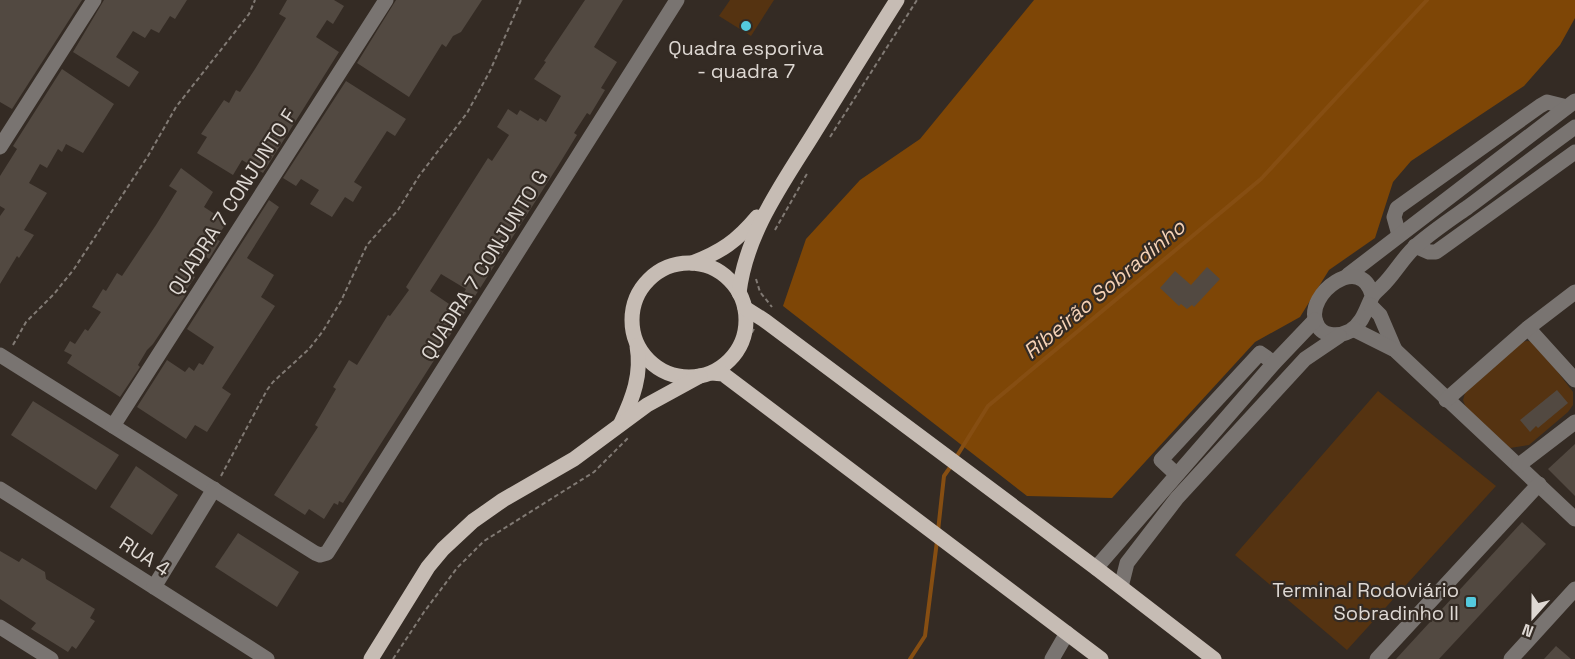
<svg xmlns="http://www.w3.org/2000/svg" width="1575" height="659" viewBox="0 0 1575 659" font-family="'Space Grotesk',sans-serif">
<rect width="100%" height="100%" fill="#342b24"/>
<g fill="#531">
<path d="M730,0H774L751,36L719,16Z"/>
<path d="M1527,341L1535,342L1573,392V405L1568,412L1529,445L1510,448L1466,408L1463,400L1465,393L1520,342Z"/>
<path d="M1378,391L1496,486L1347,650L1235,555Z"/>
</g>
<path fill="#7e4606" d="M1034,0H1575V18L1560,45L1524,86L1411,161L1393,182L1375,238L1329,270L1300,317L1255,342L1112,498L1027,496L783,306L806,239L860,180L920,139Z"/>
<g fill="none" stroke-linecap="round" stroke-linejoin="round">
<g stroke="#864e12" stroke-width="4">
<path d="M955,459L988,406L1261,179L1427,0"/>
<path d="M938,531L944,476L951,466"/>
<path d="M910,659L925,636L937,541"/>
</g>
</g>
<g fill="#524941" fill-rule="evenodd">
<path d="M0,0H82L12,109L0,102Z"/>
<path d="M104,0H187L175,19L170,16L159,33L151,29L145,38L133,31L116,57L139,72L129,87L73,52Z"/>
<path d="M287,0H334L344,6L333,24L327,20L316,37L339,52L263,173L242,160L233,175L197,153L207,137L201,134L224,100L229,103L236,90L240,92L255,69L286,18L279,14Z"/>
<path d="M396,0H482L461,32L453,36L446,47L442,44L409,97L357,63Z"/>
<path d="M585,0H623L594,47L617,62L601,88L605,90L590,115L587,113L574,133L577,135L558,166L343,503L339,501L338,505L334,503L324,519L309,509L305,515L274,495L318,427L315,425L336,389L333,387L349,360L357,365L388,315L390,316L409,290L406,287L488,158L492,161L509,135L497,127L508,109L517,115L520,110L538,121L540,118L546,122L561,96L534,79L546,62L544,61ZM441,274L466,289L455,308L430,291Z"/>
<path d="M62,69L114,104L83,153L66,144L62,152L58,149L47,168L40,164L29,183L47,193L24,230L34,235L19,258L17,256L0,284V216L5,209L0,206V176L17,149L13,146Z"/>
<path d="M346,81L406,119L395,136L387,131L354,182L362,187L353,202L345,197L332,217L310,204L319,190L301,179L296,186L283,178Z"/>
<path d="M181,168L213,192L204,207L227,222L216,239L220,241L209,259L201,253L188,272L195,277L185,292L187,293L153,344L147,350L138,365L140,367L120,397L67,363L72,355L64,351L70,341L75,344L85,329L88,331L101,312L92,307L103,289L106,291L117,273L122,276L156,225L177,191L169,186Z"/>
<path d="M269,200L279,207L247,258L274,275L261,297L275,306L222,388L231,394L207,432L195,425L186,439L137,407L167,360L185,372L189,367L194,371L199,363L203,365L214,347L187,329Z"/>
<path d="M1207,267L1220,279L1194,307L1192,305L1187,309L1181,304L1179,306L1160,288L1175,271L1191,285Z"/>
<path d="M1557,390L1568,403L1538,428L1536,426L1530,432L1520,420Z"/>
<path d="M33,401L119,455L96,490L11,435Z"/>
<path d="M1575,444V496L1548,469Z"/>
<path d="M136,466L178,495L152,535L110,507Z"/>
<path d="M1522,522L1546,544L1439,659H1396Z"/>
<path d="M238,533L299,572L277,607L215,567Z"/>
<path d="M0,551L19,562L22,558L45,572L46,579L95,609L90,618L95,621L76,649L72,646L68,652L31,629L36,623L0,599Z"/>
<path d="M1556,646L1571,659H1544Z"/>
</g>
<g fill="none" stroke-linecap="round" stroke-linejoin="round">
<g stroke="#817a74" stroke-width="2" stroke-dasharray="4.5 3" stroke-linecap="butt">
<path d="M830,137L917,0"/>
<path d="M775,230L808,172"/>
<path d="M756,279L760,292L772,307"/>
<path d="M13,345L26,322L54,294L74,269L148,156L176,107L249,14L255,0"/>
<path d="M733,365L754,329"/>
<path d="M221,476L267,390L273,382L309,349L323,331L341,301L367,245L398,210L419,176L467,113L490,71L521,0"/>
<path d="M393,659L424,612L457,568L484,541L594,472L628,438"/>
</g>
<g stroke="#797471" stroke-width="15">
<path d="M0,147L94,0"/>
<path d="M1399,235L1394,217L1397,208L1540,106L1547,102L1567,107"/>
<path d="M1415,246L1429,252H1436L1575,152"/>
<path d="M1348,275L1575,101"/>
<path d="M1372,295C1361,252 1305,294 1316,322C1321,337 1338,337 1350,331C1363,323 1366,309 1372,297C1374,293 1378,290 1381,287C1394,275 1403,257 1417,245C1433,231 1451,219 1468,207C1504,180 1539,153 1575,127"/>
<path d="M1370,305L1380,315L1395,350"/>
<path d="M1528,328L1575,380"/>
<path d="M1353,329L1395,350L1575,519"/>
<path d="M0,355L315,553L320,555L327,553L677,0"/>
<path d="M1446,400L1528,328L1575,292"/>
<path d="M113,426L386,0"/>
<path d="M1519,465L1575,422"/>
<path d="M1176,474L1161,460L1260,353L1274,363"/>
<path d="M0,489L267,659"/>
<path d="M1096,568L1274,363L1315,320"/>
<path d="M154,587L214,489"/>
<path d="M1121,587L1127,563L1177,498L1305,359L1339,336"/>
<path d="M0,627L51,659"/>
<path d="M1052,659L1067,633"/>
<path d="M1377,659L1539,484"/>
<path d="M1511,659L1575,589"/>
</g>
<g stroke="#c6bcb4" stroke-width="15">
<path d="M692,263C721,252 737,241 757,217"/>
<circle cx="689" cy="320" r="57"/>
<path d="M739,293C746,233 783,183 814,133C842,88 869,44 897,0"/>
<path d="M745,308L764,320L1096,568L1214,659"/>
<path d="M712,373L723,374L1101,659"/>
<path d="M621,423C633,398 642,374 637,346"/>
<path d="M371,659L428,567L443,549L473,521L503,500L574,459L647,405L700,376"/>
</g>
</g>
<g fill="#54cade" stroke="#342b24" stroke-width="2">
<circle cx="746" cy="26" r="6"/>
<rect x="1465" y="596" width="12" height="12" rx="3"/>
</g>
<g text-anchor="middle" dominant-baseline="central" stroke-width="4.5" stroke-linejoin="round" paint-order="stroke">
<g font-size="20" fill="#ded8d3" stroke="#342b24">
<text x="746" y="48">Quadra esporiva<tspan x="746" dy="23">- quadra 7</tspan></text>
<text x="1459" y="590" text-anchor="end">Terminal Rodoviário<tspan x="1459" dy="23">Sobradinho II</tspan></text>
</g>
<g font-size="20" fill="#ded8d3" stroke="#342b24">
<text transform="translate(232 202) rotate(-57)">QUADRA 7 CONJUNTO F</text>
<text transform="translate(484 265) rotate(-58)">QUADRA 7 CONJUNTO G</text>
<text transform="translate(145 556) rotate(33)">RUA 4</text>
</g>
<g font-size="21" font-style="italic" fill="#f4d1b6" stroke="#342b24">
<text transform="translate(1104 289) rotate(-40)">Ribeirão Sobradinho</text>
</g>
</g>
<g transform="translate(1533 617) rotate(201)" stroke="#342b24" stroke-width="4.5" paint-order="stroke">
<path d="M0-4.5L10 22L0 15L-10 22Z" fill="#ded8d3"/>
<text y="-9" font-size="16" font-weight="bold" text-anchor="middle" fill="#ded8d3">N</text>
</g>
</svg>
